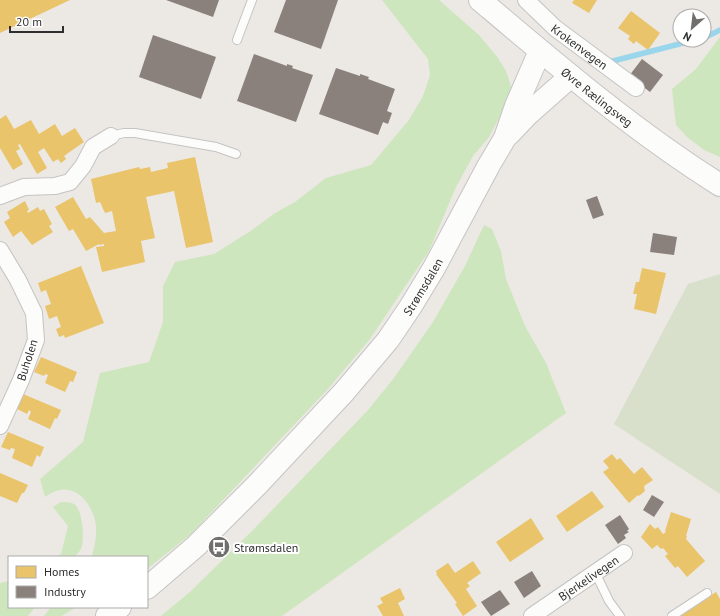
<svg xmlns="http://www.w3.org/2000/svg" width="720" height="616" viewBox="0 0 720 616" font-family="'PT Sans',sans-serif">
<rect width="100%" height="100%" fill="#ece8e4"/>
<g fill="#cee6be">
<path d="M382,0H439L479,35L498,58L506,71L511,86L508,102L499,118L489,137L473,156L456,187L429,251L370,339L327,390L191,534L147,569V557H92C94,547 97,537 96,526C94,507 78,483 56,491C52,492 48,495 45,497L40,479L83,442L100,373L149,362L163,322V286L175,262L214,254L252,230L275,213L295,202L326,178L371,165L409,120L423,96L430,75L428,59Z"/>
<path d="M720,37V157L704,150L687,137L676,125L672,89L696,69Z"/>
<path d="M484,225L492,229L501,251L506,279L525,326L546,363L566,413L282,616H161L191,591L254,529L368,410L394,378L433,322L465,266Z"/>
<path d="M61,502C66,502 70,502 74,504C83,510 84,537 82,546C81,550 77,554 75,557H57L61,554L68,526L53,507Z"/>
<path d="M9,581V607H35L28,616H0V583Z"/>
<path d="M51,607H76L62,616H44Z"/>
</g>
<path fill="#d8e0cc" d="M720,274V494L614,424L688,284Z"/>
<g fill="#e9c46a">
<path d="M0,0H70L0,33Z"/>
<path d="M574,0H597L589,13L572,3Z"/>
<path d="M631,11L660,33L648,50L636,41L634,44L628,39L630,36L618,28Z"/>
<path d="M6,115L14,129L31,120L39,134L55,124L62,136L75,128L84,142L64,156L66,159L61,163L58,159L53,162L44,148L38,152L47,168L37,174L20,144L18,145L20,149L16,151L23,164L13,170L0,148V119Z"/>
<path d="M195,157L213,242L186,248L174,191L146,197L155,238L141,241L145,262L102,272L96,247L104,246V244L99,245V244L86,251L73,229L69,231L55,207L73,197L86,219L90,217L104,233L116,231L112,211L105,213L100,202L96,203L91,179L139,167L140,169L150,167L151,172L168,168L167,163Z"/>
<path d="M25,201L29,210L27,211L28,213L38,207L40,211L44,209L52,224L49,226L53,232L32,245L21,231L13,237L4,222L10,218L7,212Z"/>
<path d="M81,266L104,323L65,338L64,335L59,337L56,329L61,327L57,316L49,319L45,306L51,304L46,290L41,292L38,283Z"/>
<path d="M642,268L666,273L656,314L634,309L637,294H633L636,282H639Z"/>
<path d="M41,357L77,372L73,382L70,381L65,392L45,383L48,375L45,374L44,376L34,372Z"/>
<path d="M23,394L61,410L57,419L55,418L50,429L28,419L31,412L29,410L27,414L17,409Z"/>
<path d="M8,432L44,447L40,457L37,455L32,467L12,458L15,449L11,448L10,450L1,447Z"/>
<path d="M612,454L617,460L620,458L634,474L642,467L653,480L644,486L645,491L639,496L638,495L629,503L603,472L609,468L603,461Z"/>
<path d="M0,473L28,485L24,493H22L17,503L0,496Z"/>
<path d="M592,491L604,507L567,532L556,516Z"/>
<path d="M671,512L691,519L686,536H687L686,539L705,561L687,577L678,566L675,568L665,556L668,554L663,548L661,549L657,545L652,549L641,537L650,524L655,529L658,527L663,534L666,532L665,531Z"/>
<path d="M531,518L544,539L510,562L496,542Z"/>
<path d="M473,561L481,573L467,583L470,586L466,589L477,606L463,616L455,604L457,603L436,574H437L436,571L448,563L455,573Z"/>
<path d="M400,588L405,599L398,603L404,616H383L377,606L383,603L380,598Z"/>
<path d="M716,592L720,599V616H676Z"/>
</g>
<g fill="#8a817c">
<path d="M166,0H219L213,17Z"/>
<path d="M286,0H338L321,49L274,32Z"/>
<path d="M153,35L216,57L201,99L139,77Z"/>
<path d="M254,54L287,66V64L293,66L292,68L313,75L296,122L237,101Z"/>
<path d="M642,59L663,75L650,92L629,76Z"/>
<path d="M336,68L360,76V74L369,77L368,79L395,89L387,111L392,113L388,124L383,122L378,135L319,114Z"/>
<path d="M597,196L604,215L593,219L586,200Z"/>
<path d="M653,233L677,237L674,255L650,252Z"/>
<path d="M652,495L664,502L654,517L643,510Z"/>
<path d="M620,515L629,529L627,531L629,532L624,535L626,538L618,544L605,525Z"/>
<path d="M532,571L541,586L524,598L514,582Z"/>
<path d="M500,590L510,604L491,616L481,602Z"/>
</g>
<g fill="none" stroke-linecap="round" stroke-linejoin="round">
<g stroke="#99d6ec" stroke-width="5.5">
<path d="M704,38L720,30"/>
<path d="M609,62L695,40"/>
</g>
<g stroke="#c5c4c5" stroke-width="10">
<g id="service">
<path d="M237,40L252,0"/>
<path d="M111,136L124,133H135L216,147L236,154"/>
<path d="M595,572L609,601L620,616"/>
<path d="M672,616L707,593"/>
</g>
</g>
<g stroke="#c5c4c5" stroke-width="18">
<g id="minor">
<path id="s1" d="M526,0L555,28L636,88"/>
<path d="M0,196L24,187L55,186L70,182L83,166L93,147L111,136"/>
<path d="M0,250L18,280L34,313L36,340L21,380L0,426"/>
<path id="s2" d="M532,616L624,553"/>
</g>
</g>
<g stroke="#c5c4c5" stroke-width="24">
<g id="secondary">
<path id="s3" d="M480,0C557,65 634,131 720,185"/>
<path d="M509,134L528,114L571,76"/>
<path id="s4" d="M147,588L196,546L257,485L344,392L388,340L411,306L434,268L489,165L505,138L516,106L540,51"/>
<path d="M107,616L120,607"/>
</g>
</g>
<use href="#service" stroke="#fcfcfb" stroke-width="8"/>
<use href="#minor" stroke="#fcfcfb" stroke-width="16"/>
<use href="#secondary" stroke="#fcfcfb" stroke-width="22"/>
</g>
<defs>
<g id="bus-disc" transform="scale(1.15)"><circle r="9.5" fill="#706f6e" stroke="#fff"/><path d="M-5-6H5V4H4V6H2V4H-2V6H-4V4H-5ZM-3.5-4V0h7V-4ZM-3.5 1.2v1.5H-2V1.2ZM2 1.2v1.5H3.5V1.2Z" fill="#fff"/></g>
</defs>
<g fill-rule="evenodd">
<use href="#bus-disc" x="219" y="547"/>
</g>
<g text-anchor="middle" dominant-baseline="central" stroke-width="4" stroke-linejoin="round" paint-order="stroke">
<g font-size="12" fill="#2e2e2e" stroke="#fff">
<text stroke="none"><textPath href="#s1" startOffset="71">Krokenvegen</textPath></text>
<text stroke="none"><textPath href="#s3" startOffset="152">Øvre Rælingsveg</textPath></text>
<text stroke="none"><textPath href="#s4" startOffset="410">Strømsdalen</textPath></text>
<text transform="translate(27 360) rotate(-72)">Buholen</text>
<text stroke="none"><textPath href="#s2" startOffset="68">Bjerkelivegen</textPath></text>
</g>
<g font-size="12" fill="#2e2e2e" stroke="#fff" text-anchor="start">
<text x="234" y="547">Strømsdalen</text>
</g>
</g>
<rect x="8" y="556" width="140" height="52" fill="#ffffff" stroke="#ababab"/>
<rect x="16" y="566" width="20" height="12" fill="#e9c46a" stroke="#ababab"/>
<text x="44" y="576" font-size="12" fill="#2e2e2e">Homes</text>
<rect x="16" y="586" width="20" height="12" fill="#8a817c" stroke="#ababab"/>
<text x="44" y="596" font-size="12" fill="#2e2e2e">Industry</text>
<g transform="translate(692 28) rotate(208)"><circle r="19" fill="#ffffff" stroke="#ababab"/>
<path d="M0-3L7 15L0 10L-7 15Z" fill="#706f6e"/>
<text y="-6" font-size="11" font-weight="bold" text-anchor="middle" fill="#2e2e2e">N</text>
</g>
<path d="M10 26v6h53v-6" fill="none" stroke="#2e2e2e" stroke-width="2"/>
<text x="16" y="26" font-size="12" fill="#2e2e2e" stroke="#ffffff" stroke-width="3" paint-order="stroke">20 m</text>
</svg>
